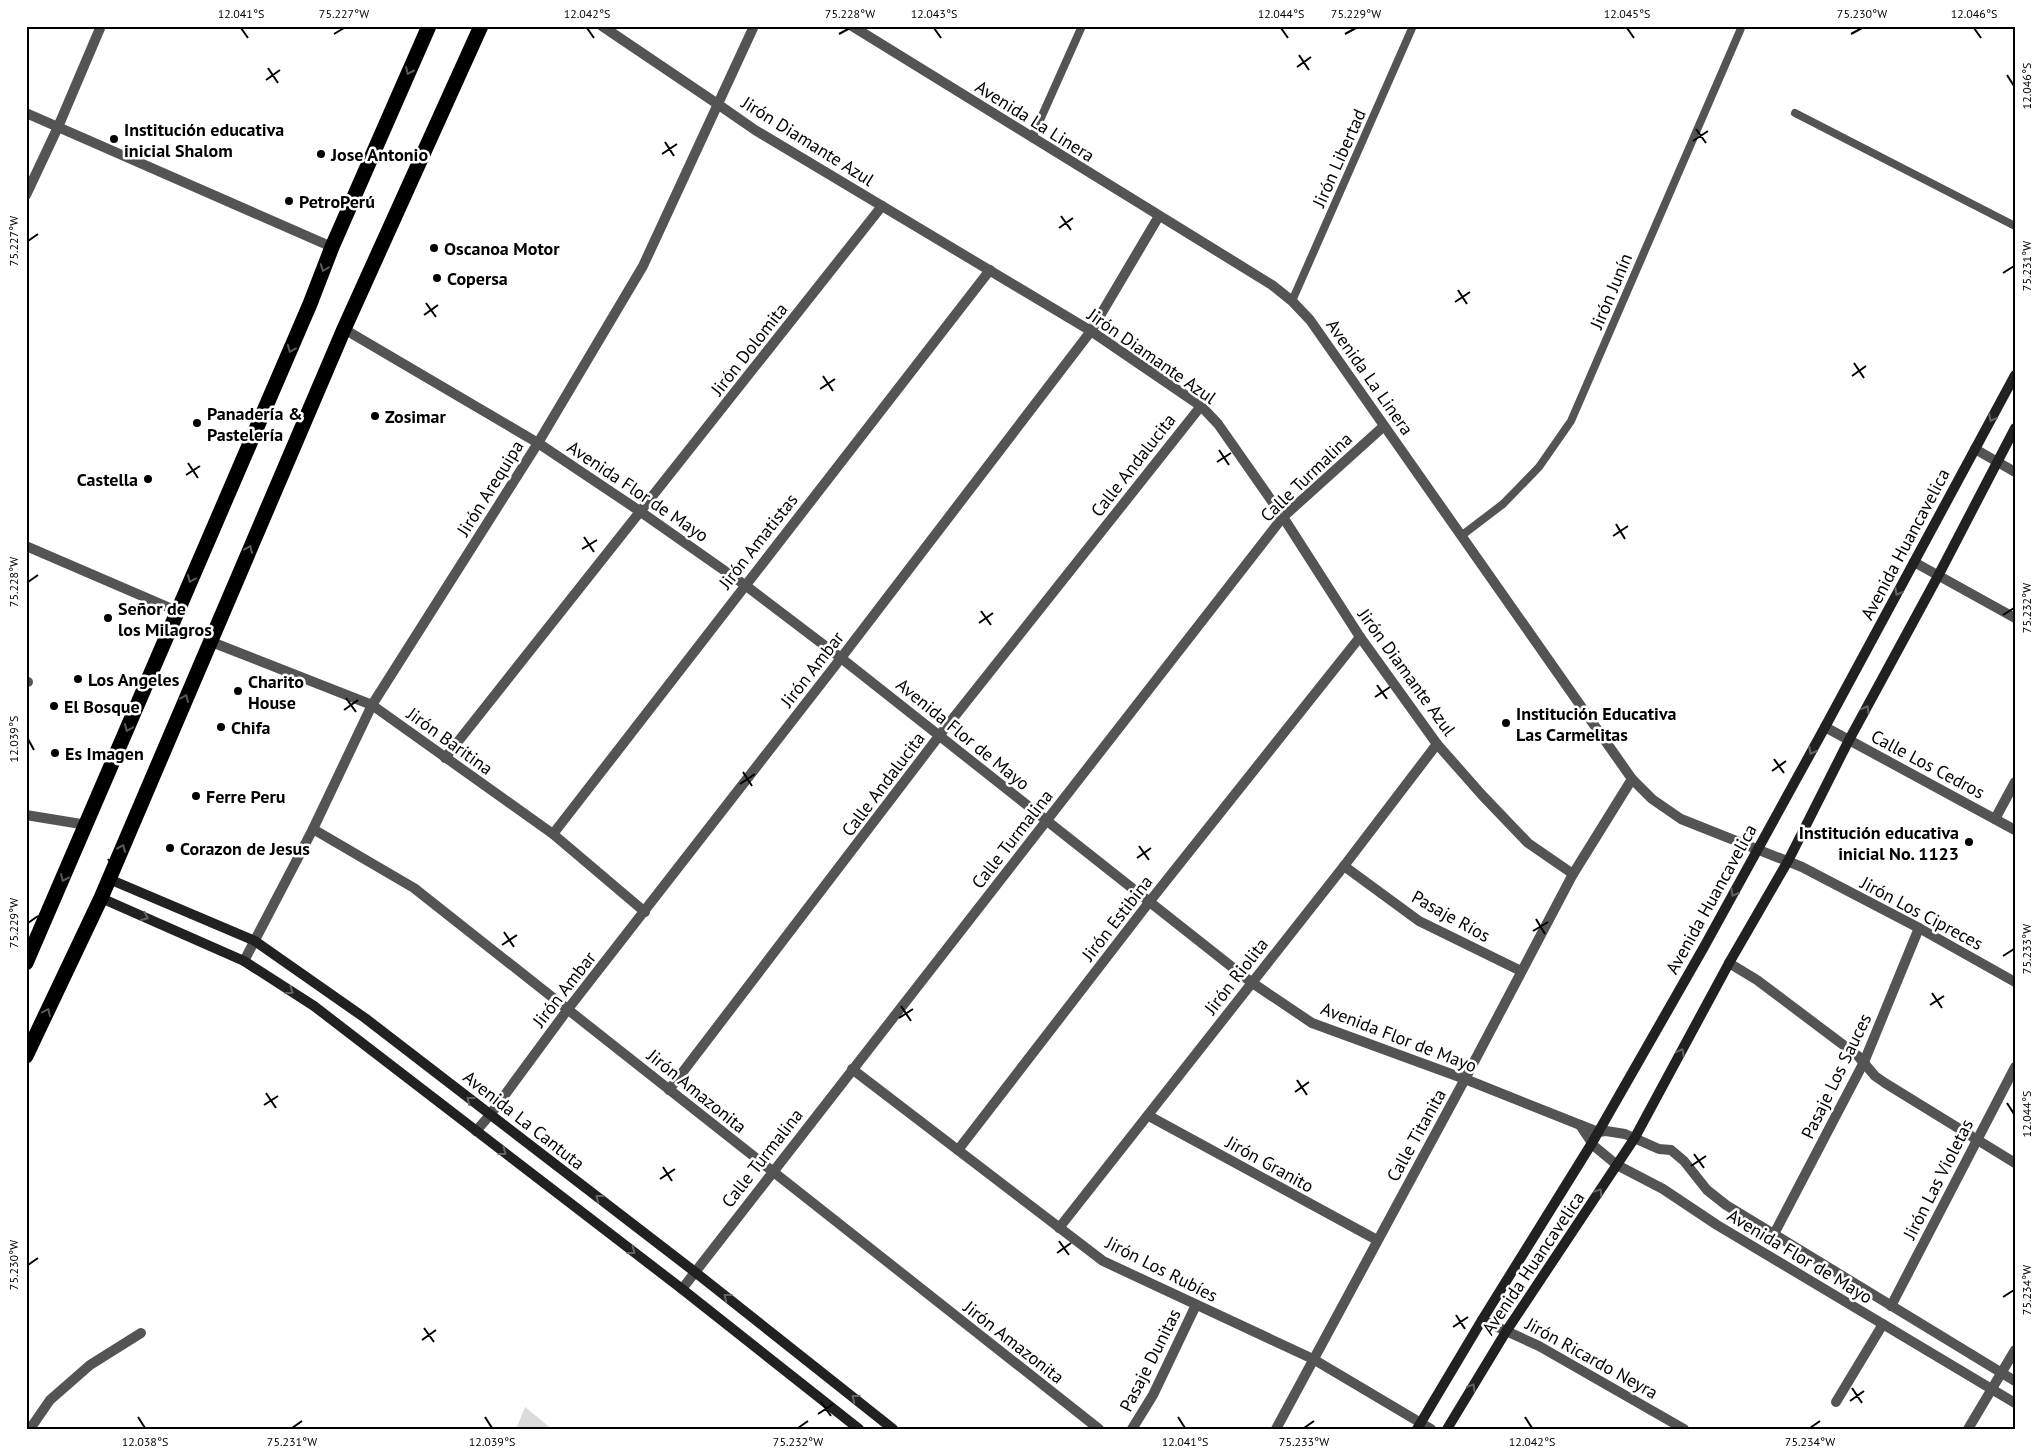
<svg xmlns="http://www.w3.org/2000/svg" width="2041" height="1455" viewBox="0 0 2041 1455" font-family="'PT Sans',sans-serif">
<rect width="100%" height="100%" fill="#fff"/>
<path fill="#dbdbdb" d="M525,1407L552,1429H516Z"/>
<g fill="none" stroke-linecap="round" stroke-linejoin="round">
<g stroke="#545454" stroke-width="8">
<path d="M1795,113L2015,226"/>
<path d="M1032,138L1082,26"/>
<path d="M1292,301L1413,26"/>
<path d="M1461,536L1503,504L1539,467L1571,421L1742,26"/>
</g>
<g stroke="#545454" stroke-width="10">
<path d="M602,26L719,105L755,130L1091,331L1201,406L1218,424L1283,517L1360,637L1437,744L1482,795L1528,843L1573,874"/>
<path d="M852,26L1272,285L1292,301L1310,320L1632,779L1652,799L1681,819L1802,867L1919,928L2015,982"/>
<path d="M26,113L332,247"/>
<path d="M26,195L58,127L101,26"/>
<path d="M344,329L538,443L641,512L745,585L841,658L1251,982L1312,1023L1465,1079L1598,1132L1606,1131L1625,1134L1659,1149L1671,1150L1684,1161L1707,1190L1726,1205L2015,1381"/>
<path d="M1975,449L2015,472"/>
<path d="M26,546L177,611"/>
<path d="M1914,562L2015,618"/>
<path d="M209,641L372,705L553,834L645,912"/>
<path d="M26,682H28"/>
<path d="M1825,727L2015,830"/>
<path d="M445,758L882,206"/>
<path d="M26,815L87,825"/>
<path d="M1995,819L2015,782"/>
<path d="M313,829L414,888L1099,1429"/>
<path d="M553,834L990,270"/>
<path d="M1344,866L1419,921L1521,971"/>
<path d="M244,961L313,829L372,705L538,443L643,266L754,26"/>
<path d="M1729,963L1757,980L1858,1056L1875,1076L1885,1083L2015,1163"/>
<path d="M852,1069L1103,1261L1313,1359L1431,1429"/>
<path d="M669,1090L939,736L1201,406"/>
<path d="M1149,1116L1377,1240"/>
<path d="M1580,1125L1594,1146L1617,1165L1663,1189L1717,1225L2015,1403"/>
<path d="M476,1131L490,1115L568,1009L841,658L1091,331L1159,216"/>
<path d="M958,1150L1150,901L1360,637"/>
<path d="M1059,1228L1344,866L1437,744"/>
<path d="M1774,1234L1864,1062L1919,928"/>
<path d="M682,1289L1283,517L1384,426"/>
<path d="M1891,1306L2015,1067"/>
<path d="M1482,1320L1539,1346L1684,1429"/>
<path d="M1836,1402L1883,1324"/>
<path d="M30,1429L50,1400L90,1365L141,1333"/>
<path d="M1132,1429L1153,1395L1196,1305"/>
<path d="M1276,1429L1465,1079L1573,874L1632,779"/>
<path d="M1968,1429L2015,1350"/>
</g>
<g stroke="#212121" stroke-width="10">
<path d="M109,879L255,941L365,1018L695,1272L893,1429"/>
<path d="M101,898L244,961L314,1006L682,1289L859,1429"/>
<path d="M1417,1429L1482,1320L1592,1143L1704,947L1825,727L2015,375"/>
<path d="M1447,1429L1507,1330L1634,1139L1729,963L1788,861L1849,740L1938,576L2015,428"/>
</g>
<g stroke="#000" stroke-width="15">
<path d="M26,963L310,304L332,247L429,26"/>
<path d="M26,1056L101,898L344,329L481,26"/>
</g>
</g>
<defs><path id="oneway-chevron" d="M-2-3.5L2.5 0L-2 3.5" fill="none" stroke-width="1.6" stroke-linecap="round" stroke-linejoin="round" transform="scale(1.25)"/></defs>
<g stroke="#595959">
<use href="#oneway-chevron" transform="translate(409 71) rotate(114)"/>
<use href="#oneway-chevron" transform="translate(324 268) rotate(111)"/>
<use href="#oneway-chevron" transform="translate(291 349) rotate(113)"/>
<use href="#oneway-chevron" transform="translate(249 549) rotate(-67)"/>
<use href="#oneway-chevron" transform="translate(191 579) rotate(113)"/>
<use href="#oneway-chevron" transform="translate(185 698) rotate(-67)"/>
<use href="#oneway-chevron" transform="translate(128 728) rotate(113)"/>
<use href="#oneway-chevron" transform="translate(122 848) rotate(-67)"/>
<use href="#oneway-chevron" transform="translate(64 878) rotate(114)"/>
<use href="#oneway-chevron" transform="translate(47 1012) rotate(-65)"/>
</g>
<g stroke="#646464">
<use href="#oneway-chevron" transform="translate(1992 418) rotate(118)"/>
<use href="#oneway-chevron" transform="translate(1898 592) rotate(118)"/>
<use href="#oneway-chevron" transform="translate(1866 709) rotate(-61)"/>
<use href="#oneway-chevron" transform="translate(1812 751) rotate(119)"/>
<use href="#oneway-chevron" transform="translate(1734 893) rotate(119)"/>
<use href="#oneway-chevron" transform="translate(145 917) rotate(24)"/>
<use href="#oneway-chevron" transform="translate(290 991) rotate(33)"/>
<use href="#oneway-chevron" transform="translate(1681 1052) rotate(-62)"/>
<use href="#oneway-chevron" transform="translate(470 1100) rotate(-142)"/>
<use href="#oneway-chevron" transform="translate(503 1152) rotate(37)"/>
<use href="#oneway-chevron" transform="translate(1599 1192) rotate(-56)"/>
<use href="#oneway-chevron" transform="translate(599 1198) rotate(-143)"/>
<use href="#oneway-chevron" transform="translate(632 1251) rotate(37)"/>
<use href="#oneway-chevron" transform="translate(727 1297) rotate(-142)"/>
<use href="#oneway-chevron" transform="translate(1472 1387) rotate(-59)"/>
<use href="#oneway-chevron" transform="translate(855 1398) rotate(-142)"/>
</g>
<path fill="none" stroke="#000" stroke-width="2" d="M241,28L248,38M587,28L594,38M934,28L941,38M1281,28L1288,38M1627,28L1634,38M1974,28L1981,38M334,34L344,28M839,34L850,28M1345,34L1356,28M1851,34L1862,28M1299,55L1309,70M1297,67L1311,57M268,68L278,83M2007,75L2014,86M266,80L280,70M1696,129L1706,143M1693,141L1708,131M665,142L674,156M662,154L677,144M1061,216L1071,230M1059,228L1073,218M28,241L38,234M2003,273L2014,266M1458,290L1467,304M1455,302L1470,292M426,303L436,317M424,315L438,305M1854,363L1864,378M823,376L833,391M1852,376L1866,366M820,389L835,379M1219,450L1229,465M1217,462L1231,453M188,463L198,478M186,475L200,466M1616,524L1625,539M1613,536L1628,526M584,537L594,552M582,549L597,540M28,582L38,575M981,611L991,625M2003,615L2014,608M979,623L993,613M1377,685L1387,699M1375,697L1390,687M346,698L356,712M344,710L358,700M28,739L34,750M1774,759L1784,773M1772,771L1786,761M743,772L752,786M740,784L755,774M1139,846L1149,860M1137,858L1151,848M108,859L118,873M106,871L120,861M1536,919L1545,934M28,923L38,916M1533,931L1548,922M504,932L514,947M502,945L517,935M2003,956L2014,949M1932,993L1942,1008M1930,1005L1944,996M901,1006L911,1021M899,1018L913,1009M1297,1080L1307,1095M1295,1092L1309,1082M266,1093L276,1108M2007,1103L2014,1114M264,1105L278,1096M1694,1154L1704,1168M1691,1166L1706,1156M663,1167L672,1181M660,1179L675,1169M1059,1241L1069,1255M1057,1253L1071,1243M28,1265L38,1258M2003,1297L2014,1290M1456,1315L1465,1329M1453,1327L1468,1317M424,1328L434,1342M422,1340L436,1330M1852,1388L1862,1403M1850,1401L1864,1391M821,1402L831,1416M818,1414L833,1404M138,1417L145,1428M485,1417L492,1428M1178,1417L1185,1428M1525,1417L1532,1428M292,1428L302,1421M798,1428L808,1421M1304,1428L1314,1421M1810,1428L1820,1421"/>
<g fill="#000" stroke="#fff" stroke-width="2">
<circle cx="114" cy="139" r="5"/>
<circle cx="321" cy="154" r="5"/>
<circle cx="289" cy="201" r="5"/>
<circle cx="434" cy="248" r="5"/>
<circle cx="437" cy="278" r="5"/>
<circle cx="375" cy="416" r="5"/>
<circle cx="197" cy="423" r="5"/>
<circle cx="148" cy="479" r="5"/>
<circle cx="108" cy="618" r="5"/>
<circle cx="78" cy="679" r="5"/>
<circle cx="238" cy="691" r="5"/>
<circle cx="54" cy="706" r="5"/>
<circle cx="1506" cy="723" r="5"/>
<circle cx="221" cy="727" r="5"/>
<circle cx="55" cy="753" r="5"/>
<circle cx="196" cy="796" r="5"/>
<circle cx="1969" cy="842" r="5"/>
<circle cx="170" cy="848" r="5"/>
</g>
<g text-anchor="middle" dominant-baseline="central" stroke-width="5" stroke-linejoin="round" paint-order="stroke">
<g font-size="18" fill="#000" stroke="#fff">
<text transform="translate(1035 121) rotate(32)">Avenida La Linera</text>
<text transform="translate(808 141) rotate(32)">Jirón Diamante Azul</text>
<text transform="translate(1339 158) rotate(-66)">Jirón Libertad</text>
<text transform="translate(1611 291) rotate(-67)">Jirón Junín</text>
<text transform="translate(749 349) rotate(-52)">Jirón Dolomita</text>
<text transform="translate(1152 356) rotate(35)">Jirón Diamante Azul</text>
<text transform="translate(1370 377) rotate(55)">Avenida La Linera</text>
<text transform="translate(1133 465) rotate(-52)">Calle Andalucita</text>
<text transform="translate(1306 477) rotate(-44)">Calle Turmalina</text>
<text transform="translate(490 488) rotate(-58)">Jirón Arequipa</text>
<text transform="translate(638 491) rotate(34)">Avenida Flor de Mayo</text>
<text transform="translate(758 541) rotate(-52)">Jirón Amatistas</text>
<text transform="translate(1905 544) rotate(-62)">Avenida Huancavelica</text>
<text transform="translate(812 669) rotate(-52)">Jirón Ambar</text>
<text transform="translate(1407 672) rotate(54)">Jirón Diamante Azul</text>
<text transform="translate(963 734) rotate(39)">Avenida Flor de Mayo</text>
<text transform="translate(450 741) rotate(36)">Jirón Baritina</text>
<text transform="translate(1928 764) rotate(28)">Calle Los Cedros</text>
<text transform="translate(883 784) rotate(-53)">Calle Andalucita</text>
<text transform="translate(1012 839) rotate(-52)">Calle Turmalina</text>
<text transform="translate(1711 899) rotate(-61)">Avenida Huancavelica</text>
<text transform="translate(1922 913) rotate(28)">Jirón Los Cipreces</text>
<text transform="translate(1451 916) rotate(29)">Pasaje Ríos</text>
<text transform="translate(1117 918) rotate(-52)">Jirón Estibina</text>
<text transform="translate(1236 976) rotate(-52)">Jirón Riolita</text>
<text transform="translate(564 989) rotate(-52)">Jirón Ambar</text>
<text transform="translate(1399 1037) rotate(21)">Avenida Flor de Mayo</text>
<text transform="translate(1836 1076) rotate(-64)">Pasaje Los Sauces</text>
<text transform="translate(697 1091) rotate(39)">Jirón Amazonita</text>
<text transform="translate(524 1120) rotate(38)">Avenida La Cantuta</text>
<text transform="translate(1416 1135) rotate(-61)">Calle Titanita</text>
<text transform="translate(762 1158) rotate(-52)">Calle Turmalina</text>
<text transform="translate(1270 1164) rotate(29)">Jirón Granito</text>
<text transform="translate(1938 1179) rotate(-63)">Jirón Las Violetas</text>
<text transform="translate(1800 1256) rotate(31)">Avenida Flor de Mayo</text>
<text transform="translate(1533 1263) rotate(-56)">Avenida Huancavelica</text>
<text transform="translate(1162 1269) rotate(27)">Jirón Los Rubíes</text>
<text transform="translate(1014 1342) rotate(38)">Jirón Amazonita</text>
<text transform="translate(1592 1358) rotate(29)">Jirón Ricardo Neyra</text>
<text transform="translate(1150 1360) rotate(-63)">Pasaje Dunitas</text>
</g>
<g font-size="18" font-weight="bold" fill="#000" stroke="#fff" text-anchor="start">
<text x="124" y="129">Institución educativa<tspan x="124" dy="21">inicial Shalom</tspan></text>
<text x="331" y="154">Jose Antonio</text>
<text x="299" y="201">PetroPerú</text>
<text x="444" y="248">Oscanoa Motor</text>
<text x="447" y="278">Copersa</text>
<text x="207" y="413">Panadería &amp;<tspan x="207" dy="21">Pastelería</tspan></text>
<text x="385" y="416">Zosimar</text>
<text x="138" y="479" text-anchor="end">Castella</text>
<text x="118" y="608">Señor de<tspan x="118" dy="21">los Milagros</tspan></text>
<text x="88" y="679">Los Angeles</text>
<text x="248" y="681">Charito<tspan x="248" dy="21">House</tspan></text>
<text x="64" y="706">El Bosque</text>
<text x="1516" y="713">Institución Educativa<tspan x="1516" dy="21">Las Carmelitas</tspan></text>
<text x="231" y="727">Chifa</text>
<text x="65" y="753">Es Imagen</text>
<text x="206" y="796">Ferre Peru</text>
<text x="1959" y="832" text-anchor="end">Institución educativa<tspan x="1959" dy="21">inicial No. 1123</tspan></text>
<text x="180" y="848">Corazon de Jesus</text>
</g>
</g>
<rect width="2041" height="1455" fill="none" stroke="#ffffff" stroke-width="55"/>
<rect x="28" y="28" width="1986" height="1400" fill="none" stroke="#000" stroke-width="2"/>
<g font-size="12" text-anchor="middle" fill="#000">
<text x="241" y="18">12.041°S</text>
<text x="344" y="18">75.227°W</text>
<text x="587" y="18">12.042°S</text>
<text x="850" y="18">75.228°W</text>
<text x="934" y="18">12.043°S</text>
<text x="1281" y="18">12.044°S</text>
<text x="1356" y="18">75.229°W</text>
<text x="1627" y="18">12.045°S</text>
<text x="1862" y="18">75.230°W</text>
<text x="1974" y="18">12.046°S</text>
<text transform="translate(2027 86) rotate(-90)" y="4">12.046°S</text>
<text transform="translate(14 241) rotate(-90)" y="4">75.227°W</text>
<text transform="translate(2027 266) rotate(-90)" y="4">75.231°W</text>
<text transform="translate(14 582) rotate(-90)" y="4">75.228°W</text>
<text transform="translate(2027 608) rotate(-90)" y="4">75.232°W</text>
<text transform="translate(14 739) rotate(-90)" y="4">12.039°S</text>
<text transform="translate(14 923) rotate(-90)" y="4">75.229°W</text>
<text transform="translate(2027 949) rotate(-90)" y="4">75.233°W</text>
<text transform="translate(2027 1114) rotate(-90)" y="4">12.044°S</text>
<text transform="translate(14 1265) rotate(-90)" y="4">75.230°W</text>
<text transform="translate(2027 1290) rotate(-90)" y="4">75.234°W</text>
<text x="145" y="1446">12.038°S</text>
<text x="292" y="1446">75.231°W</text>
<text x="492" y="1446">12.039°S</text>
<text x="798" y="1446">75.232°W</text>
<text x="1185" y="1446">12.041°S</text>
<text x="1304" y="1446">75.233°W</text>
<text x="1532" y="1446">12.042°S</text>
<text x="1810" y="1446">75.234°W</text>
</g>
</svg>
